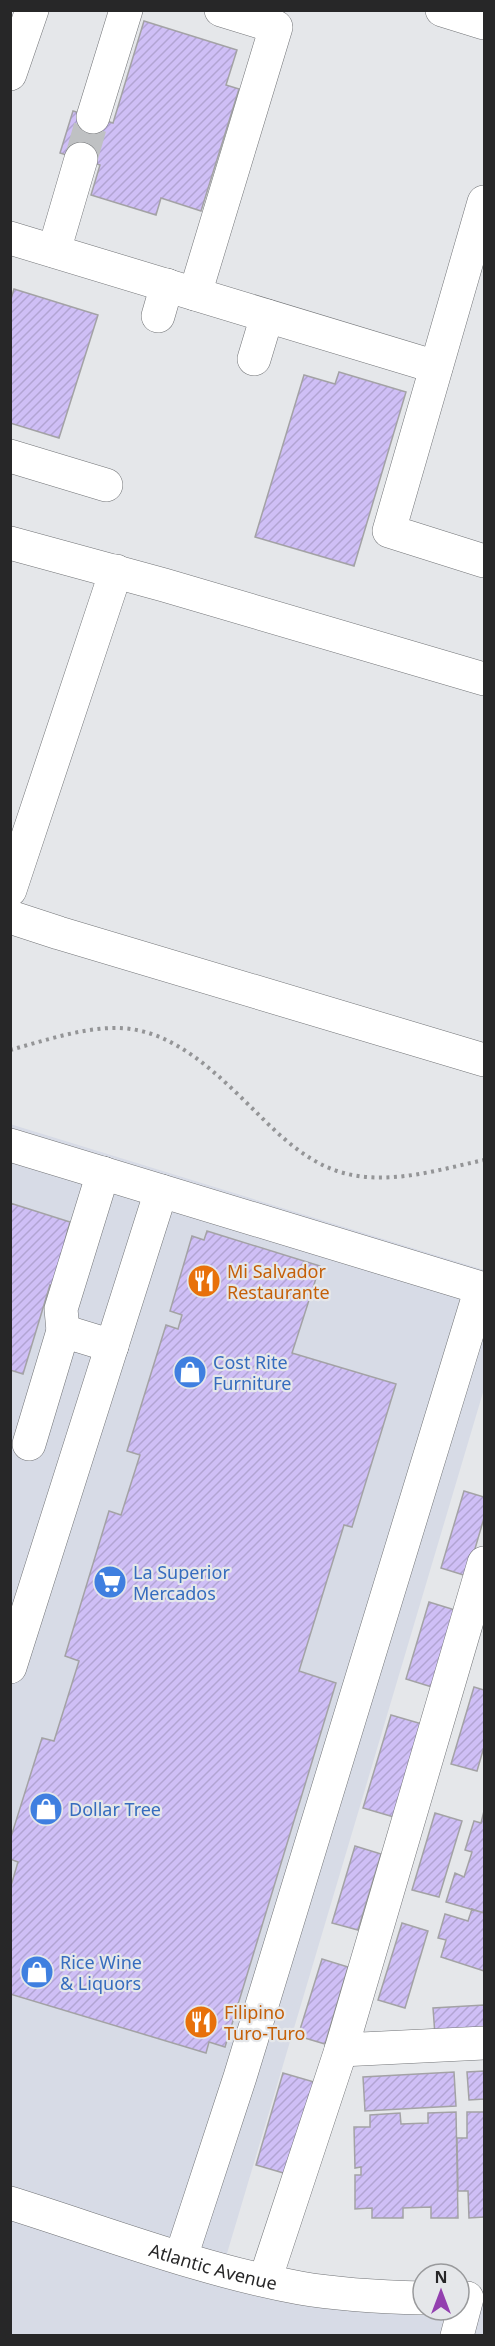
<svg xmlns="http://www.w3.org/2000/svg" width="495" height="2346" font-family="'Noto Sans',sans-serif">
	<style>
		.built { fill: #d7dbe6 }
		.building { fill: url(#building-hatch); stroke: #a3a2a5; stroke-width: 1.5 }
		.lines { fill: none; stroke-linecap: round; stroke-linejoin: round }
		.minor-tunnel { stroke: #bfc1c3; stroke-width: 33; stroke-dasharray: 33 16; stroke-linecap: butt }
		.minor-casing { stroke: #727477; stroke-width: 34 }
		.major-casing { stroke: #727477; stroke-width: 34 }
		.highway-casing { stroke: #727477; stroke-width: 34 }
		.path { stroke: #949597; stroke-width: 4; stroke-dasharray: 3 4.5; stroke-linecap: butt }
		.minor { stroke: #fff; stroke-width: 33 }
		.major { stroke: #fff; stroke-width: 33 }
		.highway { stroke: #fff; stroke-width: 33 }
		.labels { text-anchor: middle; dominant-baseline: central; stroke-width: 4.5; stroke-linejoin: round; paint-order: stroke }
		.food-label { font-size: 18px; fill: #c56008; stroke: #e5e7ea; text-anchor: start }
		.shop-label { font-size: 18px; fill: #366cbe; stroke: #e5e7ea; text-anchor: start }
		.street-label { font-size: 18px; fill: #272728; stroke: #e5e7ea }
	</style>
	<defs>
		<pattern id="building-hatch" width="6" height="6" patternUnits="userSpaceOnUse" patternTransform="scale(1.5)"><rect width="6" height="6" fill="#cfbff6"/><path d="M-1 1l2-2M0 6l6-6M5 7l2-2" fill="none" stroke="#b2a4d3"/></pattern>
	</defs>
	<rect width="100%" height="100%" fill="#e5e7ea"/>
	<path class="built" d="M 10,1124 L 484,1270 L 484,1389 L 220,2277 L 423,2310 L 459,2310 L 467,2298 L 484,2295 L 484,2335 L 11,2335 Z"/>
	<path class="building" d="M 144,21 L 237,50 L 226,85 L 239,89 L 201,211 L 161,198 L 156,215 L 91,195 L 100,165 L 60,153 L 73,111 L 113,123 Z
		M 14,289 L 98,315 L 59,438 L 10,423 L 10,302 Z
		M 339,372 L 406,392 L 354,566 L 255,537 L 304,375 L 335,384 Z
		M 10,1203 L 70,1222 L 65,1240 L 91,1248 L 77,1293 L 50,1285 L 23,1374 L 10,1370 Z
		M 207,1231 L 320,1266 L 292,1353 L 396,1384 L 352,1527 L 344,1525 L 299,1671 L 336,1683 L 225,2047 L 209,2042 L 206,2053 L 10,1994 L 10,1889 L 18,1862 L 10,1859 L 10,1840 L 42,1738 L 54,1741 L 79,1661 L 65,1656 L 109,1511 L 121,1515 L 140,1455 L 127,1451 L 166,1325 L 178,1329 L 182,1315 L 170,1311 L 192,1236 L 204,1240 Z
		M 464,1491 L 484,1497 L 484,1518 L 467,1576 L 441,1568 Z
		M 429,1602 L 455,1610 L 432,1687 L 406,1679 Z
		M 474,1687 L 484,1690 L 484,1747 L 477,1771 L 451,1764 Z
		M 391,1715 L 422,1724 L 394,1817 L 363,1808 Z
		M 484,1811 L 484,1913 L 446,1902 L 455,1873 L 464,1877 L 472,1852 L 465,1850 L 474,1821 L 481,1823 Z
		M 435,1813 L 462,1821 L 439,1897 L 412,1890 Z
		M 355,1846 L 381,1854 L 358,1930 L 332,1923 Z
		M 472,1909 L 484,1913 L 484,1971 L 441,1957 L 446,1940 L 438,1938 L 445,1914 L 468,1921 Z
		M 402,1923 L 428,1931 L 405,2008 L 378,2000 Z
		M 322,1959 L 348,1967 L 325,2044 L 298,2036 Z
		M 484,2005 L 484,2033 L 435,2035 L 433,2008 Z
		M 484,2071 L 484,2099 L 469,2100 L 467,2072 Z
		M 454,2072 L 456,2106 L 365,2111 L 363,2077 Z
		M 283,2073 L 314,2082 L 287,2174 L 256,2165 Z
		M 456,2112 L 458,2218 L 431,2218 L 431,2207 L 403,2208 L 403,2218 L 372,2218 L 372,2208 L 355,2209 L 355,2175 L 361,2175 L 361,2167 L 355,2168 L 354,2127 L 370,2127 L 370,2115 L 400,2113 L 401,2124 L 428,2123 L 428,2113 Z
		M 467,2112 L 484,2112 L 484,2217 L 469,2218 L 468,2191 L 458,2191 L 457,2138 L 467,2138 Z"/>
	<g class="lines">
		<path class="minor-tunnel" d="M 81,159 L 93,117"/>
		<g class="minor-casing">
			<g id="minor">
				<path d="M 93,117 L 126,10"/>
				<path d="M 484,202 L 389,531 L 484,561"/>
				<path d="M 10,238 L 436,367"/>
				<path d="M 54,251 L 81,159"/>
				<path d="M 195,294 L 276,27 L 221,10"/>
				<path d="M 158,316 L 167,285"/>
				<path d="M 254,359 L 267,316"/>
				<path d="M 10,456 L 106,485"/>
				<path d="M 10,543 L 164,585 L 484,679"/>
				<path d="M 10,890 L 116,571"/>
				<path d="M 10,917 L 59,933 L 484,1060"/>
				<path d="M 10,1145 L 481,1288 L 240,2077 L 181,2257"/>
				<path d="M 63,1331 L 61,1309 L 103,1173"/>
				<path d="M 29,1444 L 63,1331 L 112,1346"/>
				<path d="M 484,1563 L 341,2050 L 484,2043"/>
				<path d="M 10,1667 L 161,1191"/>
				<path id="s1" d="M 10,2203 C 106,2233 201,2270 300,2288 C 340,2295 382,2297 423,2298"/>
				<path d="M 265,2280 L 341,2050"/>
				<path d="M 457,2336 L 467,2298"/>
			</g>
		</g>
		<g class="major-casing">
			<path id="major" d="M 442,10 L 484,23"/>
		</g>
		<g class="highway-casing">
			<path id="highway" d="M 10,74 L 32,10"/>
		</g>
		<path class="path" d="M 10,1050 C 43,1041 78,1029 112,1028 C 172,1026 217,1074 257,1113 C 280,1136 305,1160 337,1171 C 385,1187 437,1170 484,1160"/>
		<use href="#minor" class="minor"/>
		<use href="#major" class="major"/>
		<use href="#highway" class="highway"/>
	</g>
	<defs>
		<g id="restaurant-disc" transform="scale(1.725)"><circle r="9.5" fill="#e8710a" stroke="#e5e7ea"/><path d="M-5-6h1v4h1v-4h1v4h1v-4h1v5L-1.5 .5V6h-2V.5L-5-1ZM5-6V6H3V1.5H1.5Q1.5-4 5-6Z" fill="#fff"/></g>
		<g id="shop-disc" transform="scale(1.725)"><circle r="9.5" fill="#3f7fe0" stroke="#e5e7ea"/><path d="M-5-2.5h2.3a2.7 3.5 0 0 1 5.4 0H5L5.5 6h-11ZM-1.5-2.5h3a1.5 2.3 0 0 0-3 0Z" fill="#fff"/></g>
		<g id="supermarket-disc" transform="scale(1.725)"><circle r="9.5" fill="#3f7fe0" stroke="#e5e7ea"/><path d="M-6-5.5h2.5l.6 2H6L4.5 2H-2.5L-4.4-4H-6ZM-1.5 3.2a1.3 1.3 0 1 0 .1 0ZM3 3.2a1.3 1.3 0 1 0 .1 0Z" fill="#fff"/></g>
	</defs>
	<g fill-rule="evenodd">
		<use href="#restaurant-disc" x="204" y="1281"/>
		<use href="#shop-disc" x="190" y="1372"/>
		<use href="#supermarket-disc" x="110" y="1582"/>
		<use href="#shop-disc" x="46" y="1809"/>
		<use href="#shop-disc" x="37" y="1972"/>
		<use href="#restaurant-disc" x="201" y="2022"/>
	</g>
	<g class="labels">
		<g class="food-label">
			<text x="227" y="1271">Mi Salvador<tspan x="227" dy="21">Restaurante</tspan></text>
			<text x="224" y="2012">Filipino<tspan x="224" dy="21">Turo-Turo</tspan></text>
		</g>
		<g class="shop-label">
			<text x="213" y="1362">Cost Rite<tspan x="213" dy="21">Furniture</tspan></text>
			<text x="133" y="1572">La Superior<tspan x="133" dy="21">Mercados</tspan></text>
			<text x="69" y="1809">Dollar Tree</text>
			<text x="60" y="1962">Rice Wine<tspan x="60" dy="21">&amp; Liquors</tspan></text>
		</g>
		<g class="street-label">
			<text stroke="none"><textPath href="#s1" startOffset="213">Atlantic Avenue</textPath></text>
		</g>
	</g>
	<rect width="495" height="2346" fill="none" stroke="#272728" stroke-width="24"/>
	<g transform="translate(441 2292)"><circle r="28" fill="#e5e7ea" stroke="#999a9c" stroke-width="1.5"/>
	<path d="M0-4.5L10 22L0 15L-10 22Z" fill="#9340af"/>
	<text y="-9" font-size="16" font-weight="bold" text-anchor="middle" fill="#272728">N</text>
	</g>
</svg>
